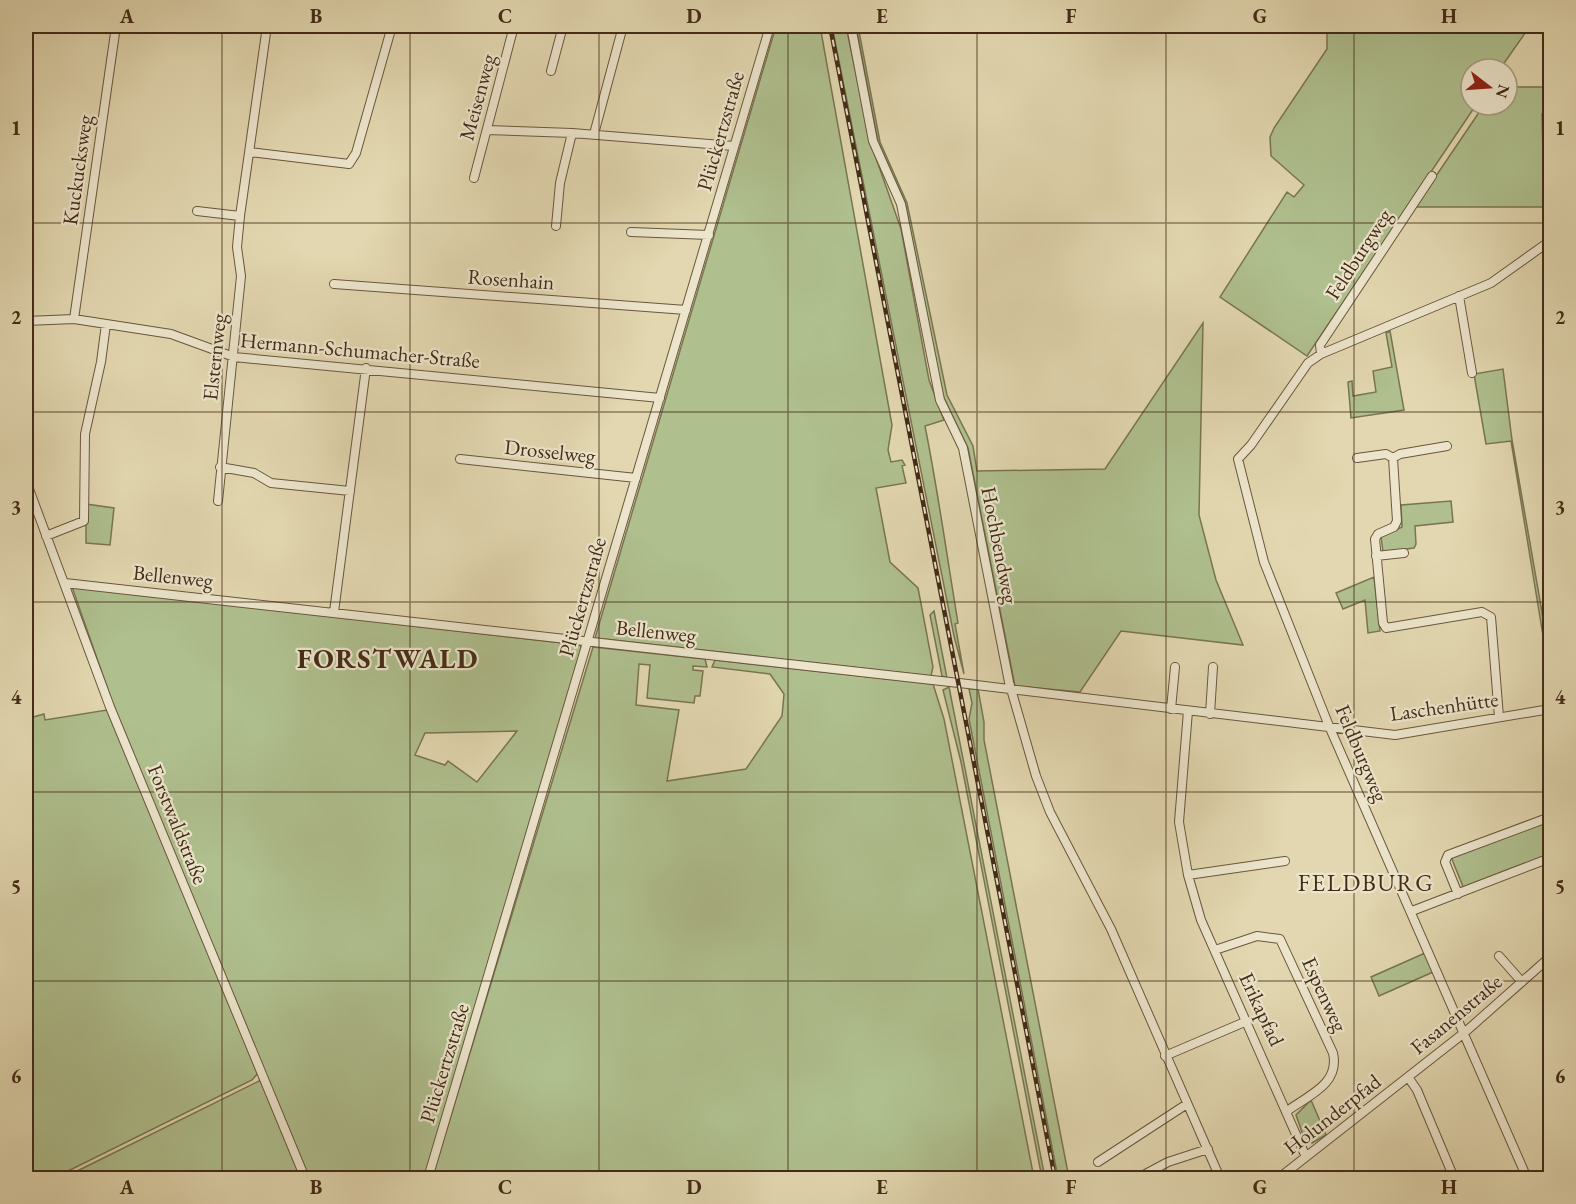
<svg xmlns="http://www.w3.org/2000/svg" width="1576" height="1204" font-family="'EB Garamond',serif">
	<style>
		.green { fill: #afbf8e; stroke: #797552; stroke-width: 1.5; fill-rule: evenodd }
		.lines { fill: none; stroke-linecap: round; stroke-linejoin: round }
		.minor-casing { stroke: #6b563c; stroke-width: 10 }
		.minor { stroke: #ece5cc; stroke-width: 8 }
		.rail-casing { stroke: #432b16; stroke-width: 4.5 }
		.rail { stroke: #ece5cc; stroke-width: 2; stroke-dasharray: 7; stroke-linecap: butt }
		.grid { fill: none; stroke: #432b16; stroke-width: 1.5; stroke-opacity: 0.55 }
		.labels { text-anchor: middle; dominant-baseline: central; stroke-width: 4.5; stroke-linejoin: round; paint-order: stroke }
		.street-label { font-size: 21px; fill: #432b16; stroke: #ece5cc }
		.quarter-label { font-size: 24px; letter-spacing: 1.5px; fill: #432b16; stroke: #ece5cc }
		.district-label { font-size: 27px; font-weight: bold; letter-spacing: 1.5px; fill: #432b16; stroke: #ece5cc }
		.neatline { fill: none; stroke: #432b16; stroke-width: 2 }
		.grid-label { font-size: 20px; text-anchor: middle; font-weight: bold; fill: #432b16 }
	</style>
	<rect width="100%" height="100%" fill="#e2d7b0"/>
	<filter id="stains"><feTurbulence type="fractalNoise" baseFrequency=".00333" numOctaves="4"/><feColorMatrix values="0 0 0 0 .2 0 0 0 0 .09 0 0 0 0 .02 0 0 0 .5 -.17"/></filter>
	<radialGradient id="worn" r=".72"><stop offset=".6" stop-color="#630" stop-opacity="0"/><stop offset="1" stop-color="#630" stop-opacity=".3"/></radialGradient>
	<path class="green" d="M 776,26 L 820,26 L 892,425 L 888,450 L 891,462 L 902,460 L 905,465 L 902,466 L 906,483 L 876,488 L 890,562 L 918,588 L 933,667 L 931,676 L 595,638 Z
		M 832,26 L 846,26 L 870,141 L 901,229 L 929,380 L 944,420 L 925,426 C 938,491 947,557 958,623 L 955,624 L 964,674 L 954,636 Z
		M 856,26 L 858,26 L 880,142 L 907,203 L 947,395 L 973,446 L 977,471 L 1105,469 L 1203,323 L 1199,515 L 1216,580 L 1243,645 L 1121,631 L 1080,692 L 1015,686 L 968,448 L 943,396 L 905,203 L 878,142 Z
		M 1327,26 L 1530,26 L 1500,69 L 1471,69 L 1471,105 L 1476,105 L 1307,356 L 1220,297 L 1287,192 L 1294,197 L 1304,185 L 1271,156 L 1270,137 L 1274,128 L 1327,49 Z
		M 1507,87 L 1550,87 L 1550,113 L 1542,114 L 1543,156 L 1550,156 L 1550,170 L 1545,170 L 1545,207 L 1415,207 L 1484,105 L 1507,105 Z
		M 1390,331 L 1404,410 L 1351,418 L 1348,382 L 1352,381 L 1353,396 L 1376,392 L 1373,371 L 1392,367 L 1386,333 Z
		M 1503,369 L 1512,440 L 1550,658 L 1550,678 L 1511,441 L 1486,444 L 1474,374 Z
		M 1451,501 L 1453,522 L 1415,526 L 1416,544 L 1414,548 L 1383,552 L 1381,537 L 1402,527 L 1401,505 Z
		M 86,504 L 114,508 L 110,545 L 86,543 Z
		M 1374,577 L 1380,631 L 1368,633 L 1365,600 L 1343,609 L 1336,593 Z
		M 72,587 L 580,645 L 582,651 L 424,1178 L 309,1178 L 115,710 ZM 517,731 L 477,782 L 448,761 L 445,765 L 415,755 L 425,733 Z
		M 934,611 L 947,678 L 942,676 L 930,615 Z
		M 593,647 L 705,659 L 707,667 L 693,666 L 693,670 L 703,671 L 700,696 L 695,696 L 694,703 L 647,698 L 650,665 L 639,664 L 636,705 L 679,710 L 667,781 L 746,769 L 782,716 L 784,694 L 770,674 L 712,667 L 715,660 L 933,684 L 944,719 L 1034,1178 L 432,1178 Z
		M 949,687 L 1045,1178 L 1042,1178 L 961,762 L 943,690 Z
		M 969,689 L 978,689 L 984,722 L 984,740 L 1069,1178 L 1058,1178 L 969,719 L 972,703 Z
		M 107,710 L 258,1073 L 252,1080 L 54,1178 L 26,1178 L 26,719 L 44,714 L 45,720 Z
		M 1548,821 L 1550,855 L 1464,889 L 1451,857 Z
		M 1425,953 L 1433,972 L 1379,996 L 1371,977 Z
		M 261,1080 L 302,1178 L 63,1178 Z
		M 1311,1100 L 1326,1135 L 1312,1143 L 1303,1135 L 1296,1115 Z"/>
	<g class="lines">
		<g class="minor-casing">
			<path id="minor" d="M 851,26 L 873,141 L 901,204 L 940,400 L 963,448 L 1009,682 L 1036,776 L 1050,812 L 1111,929 L 1220,1178
				M 551,71 L 563,26
				M 487,130 L 572,133 L 734,146
				M 594,134 L 623,26
				M 250,152 L 349,164 L 356,153 L 392,26
				M 474,178 L 514,26
				M 197,211 L 240,216
				M 556,226 L 560,183 L 572,133
				M 631,232 L 709,235
				M 334,284 L 686,310
				M 1459,296 L 1472,373
				M 74,319 L 116,26
				M 26,321 L 74,319 L 171,334 L 234,357 L 660,398
				M 1321,354 L 1320,345 L 1432,176
				M 1447,446 L 1400,454 L 1393,458 L 1397,521 L 1394,527 L 1378,534 L 1375,539 L 1383,623 L 1386,628 L 1482,612 L 1491,617 L 1499,717
				M 1357,458 L 1386,454 L 1393,458
				M 460,459 L 636,478
				M 220,467 L 254,473 L 271,483 L 350,491
				M 26,481 L 110,707 L 305,1178
				M 218,501 L 241,276 L 237,247 L 240,216 L 267,26
				M 46,536 L 84,521 L 85,434 L 101,362 L 106,324
				M 1376,556 L 1404,553
				M 65,583 L 968,684 L 1395,735 L 1550,709
				M 334,612 L 366,368
				M 1171,709 L 1175,667
				M 1188,711 L 1179,822 L 1188,875 L 1201,920 L 1306,1157
				M 1210,714 L 1213,667
				M 1188,875 L 1285,861
				M 1458,894 L 1445,862 L 1448,855 L 1550,817
				M 1412,911 L 1550,858
				M 1215,950 L 1257,936 L 1280,939 L 1333,1053 C 1340,1084 1309,1095 1287,1111
				M 1499,956 L 1522,982
				M 1165,1056 L 1247,1021
				M 1408,1077 L 1417,1090 L 1454,1178
				M 1098,1162 L 1187,1104
				M 428,1178 L 770,26
				M 1138,1178 L 1168,1162 L 1208,1149
				M 1279,1178 L 1464,1033 L 1550,957
				M 1527,1178 L 1329,726 L 1264,562 L 1238,459 L 1251,445 L 1308,363 L 1321,354 L 1491,283 L 1550,241"/>
		</g>
		<use href="#minor" class="minor"/>
		<g class="rail-casing">
			<path id="rail" d="M 830,26 L 1055,1178"/>
		</g>
		<use href="#rail" class="rail"/>
	</g>
	<path class="grid" d="M 222,26 L 222,1178M 410,26 L 410,1178M 599,26 L 599,1178M 788,26 L 788,1178M 977,26 L 977,1178M 1166,26 L 1166,1178M 1354,26 L 1354,1178M 26,223 L 1550,223M 26,412 L 1550,412M 26,602 L 1550,602M 26,792 L 1550,792M 26,981 L 1550,981"/>
	<g class="labels">
		<g class="street-label">
			<text transform="translate(477 97) rotate(-75)">Meisenweg</text>
			<text transform="translate(720 131) rotate(-74)">Plückertzstraße</text>
			<text transform="translate(77 170) rotate(-82)">Kuckucksweg</text>
			<text transform="translate(1358 254) rotate(-57)">Feldburgweg</text>
			<text transform="translate(511 279) rotate(4)">Rosenhain</text>
			<text transform="translate(360 350) rotate(5)">Hermann-Schumacher-Straße</text>
			<text transform="translate(214 357) rotate(-84)">Elsternweg</text>
			<text transform="translate(550 451) rotate(6)">Drosselweg</text>
			<text transform="translate(1000 545) rotate(79)">Hochbendweg</text>
			<text transform="translate(173 576) rotate(6)">Bellenweg</text>
			<text transform="translate(582 597) rotate(-74)">Plückertzstraße</text>
			<text transform="translate(656 631) rotate(6)">Bellenweg</text>
			<text transform="translate(1444 706) rotate(-8)">Laschenhütte</text>
			<text transform="translate(1362 753) rotate(67)">Feldburgweg</text>
			<text transform="translate(178 824) rotate(68)">Forstwaldstraße</text>
			<text transform="translate(1325 994) rotate(65)">Espenweg</text>
			<text transform="translate(1262 1009) rotate(65)">Erikapfad</text>
			<text transform="translate(1456 1014) rotate(-40)">Fasanenstraße</text>
			<text transform="translate(444 1063) rotate(-73)">Plückertzstraße</text>
			<text transform="translate(1332 1114) rotate(-38)">Holunderpfad</text>
		</g>
		<g class="quarter-label">
			<text x="1366" y="882">FELDBURG</text>
		</g>
		<g class="district-label">
			<text x="388" y="658">FORSTWALD</text>
		</g>
	</g>
	<rect width="1576" height="1204" fill="none" stroke="#e2d7b0" stroke-width="66"/>
	<g transform="translate(1489 87) rotate(107)"><circle r="28" fill="#ece5cc" stroke="#a89b83" stroke-width="1.5"/>
	<path d="M0-4.5L10 22L0 15L-10 22Z" fill="#8f2418"/>
	<text y="-9" font-size="16" font-weight="bold" text-anchor="middle" fill="#432b16">N</text>
	</g>
	<rect x="33" y="33" width="1510" height="1138" class="neatline"/>
	<g class="grid-label">
		<text x="127" y="23">A</text>
		<text x="316" y="23">B</text>
		<text x="505" y="23">C</text>
		<text x="694" y="23">D</text>
		<text x="882" y="23">E</text>
		<text x="1071" y="23">F</text>
		<text x="1260" y="23">G</text>
		<text x="1449" y="23">H</text>
		<text x="16" y="135">1</text>
		<text x="1560" y="135">1</text>
		<text x="16" y="324">2</text>
		<text x="1560" y="324">2</text>
		<text x="16" y="514">3</text>
		<text x="1560" y="514">3</text>
		<text x="16" y="704">4</text>
		<text x="1560" y="704">4</text>
		<text x="16" y="893">5</text>
		<text x="1560" y="893">5</text>
		<text x="16" y="1083">6</text>
		<text x="1560" y="1083">6</text>
		<text x="127" y="1194">A</text>
		<text x="316" y="1194">B</text>
		<text x="505" y="1194">C</text>
		<text x="694" y="1194">D</text>
		<text x="882" y="1194">E</text>
		<text x="1071" y="1194">F</text>
		<text x="1260" y="1194">G</text>
		<text x="1449" y="1194">H</text>
	</g>
	<rect width="100%" height="100%" filter="url(#stains)"/>
	<rect width="100%" height="100%" fill="url(#worn)"/>
</svg>
